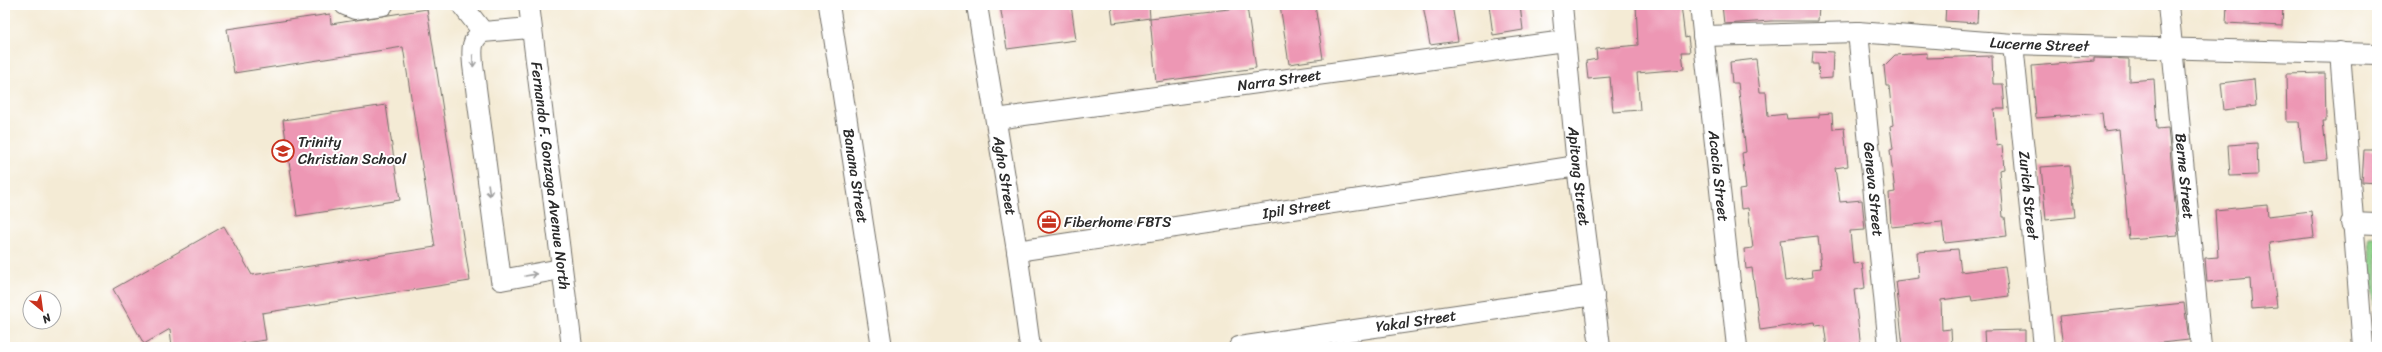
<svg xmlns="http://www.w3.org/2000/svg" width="2382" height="352" font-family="Sriracha,sans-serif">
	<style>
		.green { fill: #8ed18a; stroke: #5c7e5a }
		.building { fill: #ed97b4; fill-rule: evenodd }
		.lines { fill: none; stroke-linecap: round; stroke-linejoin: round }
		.minor-casing { stroke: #716e66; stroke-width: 22 }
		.minor { stroke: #fff; stroke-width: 20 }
		.oneway { stroke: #a0a0a0 }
		.labels { text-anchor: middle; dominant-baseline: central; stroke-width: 4; stroke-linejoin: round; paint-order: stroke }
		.street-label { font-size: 15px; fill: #2b2b2b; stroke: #fff }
		.poi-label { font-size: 15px; fill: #2b2b2b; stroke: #fff; text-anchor: start }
	</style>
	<rect width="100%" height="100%" fill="#fff"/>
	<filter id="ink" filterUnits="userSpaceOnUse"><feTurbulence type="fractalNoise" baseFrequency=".025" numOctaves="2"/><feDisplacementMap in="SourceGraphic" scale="8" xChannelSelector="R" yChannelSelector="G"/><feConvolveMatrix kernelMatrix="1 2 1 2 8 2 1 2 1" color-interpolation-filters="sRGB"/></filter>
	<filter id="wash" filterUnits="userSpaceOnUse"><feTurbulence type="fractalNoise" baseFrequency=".012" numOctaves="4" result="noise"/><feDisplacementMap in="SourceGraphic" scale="16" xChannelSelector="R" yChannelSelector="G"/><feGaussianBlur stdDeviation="0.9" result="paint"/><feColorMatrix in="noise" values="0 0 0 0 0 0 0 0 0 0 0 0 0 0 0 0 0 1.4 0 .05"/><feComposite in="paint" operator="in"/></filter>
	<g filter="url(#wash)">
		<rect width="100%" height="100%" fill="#f4ebd5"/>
		<path class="green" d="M 2368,238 L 2377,238 L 2377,340 Z"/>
		<g id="blocks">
			<path class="building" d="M 1000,5 L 1071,5 L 1076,40 L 1007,49 Z
				M 1111,5 L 1149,5 L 1150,18 L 1113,23 Z
				M 1280,5 L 1315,5 L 1323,59 L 1289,64 Z
				M 1423,5 L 1452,5 L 1458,41 L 1430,45 Z
				M 1489,5 L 1520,5 L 1523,30 L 1493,35 Z
				M 1636,5 L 1681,5 L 1685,38 L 1688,37 L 1690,52 L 1682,52 L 1684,69 L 1637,73 L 1640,110 L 1613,112 L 1610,77 L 1588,79 L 1586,61 L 1597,59 L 1596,49 L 1638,45 Z
				M 1722,5 L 1819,5 L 1818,21 L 1771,21 L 1724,24 Z
				M 1946,5 L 1978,5 L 1977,23 L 1945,21 Z
				M 2227,5 L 2283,5 L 2282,26 L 2226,23 Z
				M 1247,7 L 1256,68 L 1156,82 L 1150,18 Z
				M 427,9 L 470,281 L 262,313 L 266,340 L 216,347 L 172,347 L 170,329 L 144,344 L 113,289 L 224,226 L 252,275 L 435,247 L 403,47 L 234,73 L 227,29 L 330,14 L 331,24 Z
				M 1813,51 L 1833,52 L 1832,78 L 1819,79 L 1818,64 L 1812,64 Z
				M 1927,53 L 1927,58 L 1992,56 L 1993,84 L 2003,84 L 2005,109 L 1994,109 L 1997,146 L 2002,145 L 2004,169 L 1999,170 L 2003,217 L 2005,217 L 2007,236 L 1945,243 L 1942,222 L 1891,227 L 1889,193 L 1895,192 L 1890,150 L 1893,149 L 1890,126 L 1893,125 L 1889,86 L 1886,86 L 1884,66 L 1895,55 Z
				M 2094,58 L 2129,59 L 2129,81 L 2154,79 L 2157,129 L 2168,128 L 2178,235 L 2129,239 L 2119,129 L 2104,131 L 2102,113 L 2036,118 L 2032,66 L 2094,61 Z
				M 1756,59 L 1760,92 L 1766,92 L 1768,116 L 1786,114 L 1787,119 L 1819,117 L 1819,114 L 1832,113 L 1833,129 L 1844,128 L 1848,166 L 1835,168 L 1840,202 L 1862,200 L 1865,230 L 1850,231 L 1853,264 L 1862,263 L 1865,288 L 1854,290 L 1861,347 L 1827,347 L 1824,325 L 1816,326 L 1815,322 L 1760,330 L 1752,268 L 1746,269 L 1744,249 L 1753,248 L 1748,208 L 1741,209 L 1739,190 L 1746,189 L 1742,153 L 1746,152 L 1738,83 L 1732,83 L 1730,62 ZM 1818,236 L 1821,268 L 1812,269 L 1813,277 L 1785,281 L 1780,240 Z
				M 2325,73 L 2326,121 L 2323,121 L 2327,160 L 2303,162 L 2299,122 L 2287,122 L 2286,74 Z
				M 2254,79 L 2256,106 L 2224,110 L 2221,83 Z
				M 386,105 L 400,200 L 297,216 L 283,120 Z
				M 2257,143 L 2258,175 L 2230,176 L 2228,145 Z
				M 2364,150 L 2377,150 L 2377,183 L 2362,182 Z
				M 2070,165 L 2075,217 L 2046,220 L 2041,167 Z
				M 2267,205 L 2268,216 L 2311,211 L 2314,237 L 2269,243 L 2277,307 L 2252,309 L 2250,278 L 2207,282 L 2205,258 L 2218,257 L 2215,210 Z
				M 1958,249 L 1961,272 L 2005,266 L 2009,296 L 1972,301 L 1971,296 L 1941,300 L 1942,330 L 1951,329 L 1952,347 L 1903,347 L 1896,281 L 1919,278 L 1917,252 Z
				M 2184,303 L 2189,340 L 2124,347 L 2063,347 L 2059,316 Z
				M 2025,330 L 2025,347 L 1985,347 L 1984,331 Z"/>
		</g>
	</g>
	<g filter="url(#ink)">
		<use href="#blocks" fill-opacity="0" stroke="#716e66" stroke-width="1"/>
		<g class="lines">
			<g class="minor-casing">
				<g id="minor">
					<path d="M 345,5 L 355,9 L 383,5"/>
					<path d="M 462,5 L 483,32"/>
					<path id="s1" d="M 529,5 L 572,347"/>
					<path id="s2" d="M 829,5 L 882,347"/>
					<path id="s3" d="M 977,5 L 1017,251 L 1030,347"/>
					<path id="s4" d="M 1562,5 L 1577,166 L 1600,347"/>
					<path id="s5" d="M 1700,5 L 1737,347"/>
					<path id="s6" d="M 2168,5 L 2201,347"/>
					<path d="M 530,28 L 483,32 C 470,40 472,51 473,65 L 501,280 L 561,269"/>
					<path id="s7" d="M 1858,32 L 1889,347"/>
					<path id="s8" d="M 1703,36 L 1858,32 L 2013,44 L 2377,54"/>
					<path id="s9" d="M 2013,44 L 2044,347"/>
					<path d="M 2340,52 L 2363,347"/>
					<path id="s10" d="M 996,119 L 1564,41"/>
					<path d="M 2351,223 L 2377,224"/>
					<path id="s11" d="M 1017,251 L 1577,166"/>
					<path id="s12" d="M 1239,347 L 1594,295"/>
				</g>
			</g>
			<use href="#minor" class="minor"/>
		</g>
		<defs><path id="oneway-shaft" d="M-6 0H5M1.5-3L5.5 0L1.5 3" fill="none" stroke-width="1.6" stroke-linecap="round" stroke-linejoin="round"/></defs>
		<g class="oneway">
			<use href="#oneway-shaft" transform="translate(473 61) rotate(87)"/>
			<use href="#oneway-shaft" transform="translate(489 190) rotate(82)"/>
			<use href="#oneway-shaft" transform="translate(531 275) rotate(-10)"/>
		</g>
	</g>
	<defs>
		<g id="school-ring" transform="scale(1.15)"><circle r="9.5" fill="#fff" stroke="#c8321e" stroke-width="1.5"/><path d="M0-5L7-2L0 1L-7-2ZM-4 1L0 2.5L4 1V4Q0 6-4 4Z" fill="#c8321e"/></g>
		<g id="office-ring" transform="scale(1.15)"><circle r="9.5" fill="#fff" stroke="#c8321e" stroke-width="1.5"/><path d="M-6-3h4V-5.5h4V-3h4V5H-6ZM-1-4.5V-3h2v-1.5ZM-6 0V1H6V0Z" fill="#c8321e"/></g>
	</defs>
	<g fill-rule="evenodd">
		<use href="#school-ring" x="283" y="151"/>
		<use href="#office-ring" x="1049" y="222"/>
	</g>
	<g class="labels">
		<g class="street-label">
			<text stroke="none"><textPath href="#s8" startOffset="337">Lucerne Street</textPath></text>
			<text stroke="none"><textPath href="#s10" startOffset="286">Narra Street</textPath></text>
			<text stroke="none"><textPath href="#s1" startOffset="172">Fernando F. Gonzaga Avenue North</textPath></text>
			<text stroke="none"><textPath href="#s2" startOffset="173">Banana Street</textPath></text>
			<text stroke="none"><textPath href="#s3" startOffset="173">Agho Street</textPath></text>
			<text stroke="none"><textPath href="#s4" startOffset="172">Apitong Street</textPath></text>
			<text stroke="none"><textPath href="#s5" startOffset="172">Acacia Street</textPath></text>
			<text stroke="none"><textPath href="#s6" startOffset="172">Berne Street</textPath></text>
			<text stroke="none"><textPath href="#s7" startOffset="158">Geneva Street</textPath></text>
			<text stroke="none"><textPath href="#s9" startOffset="152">Zurich Street</textPath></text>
			<text stroke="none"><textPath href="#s11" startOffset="283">Ipil Street</textPath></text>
			<text stroke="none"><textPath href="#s12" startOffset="179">Yakal Street</textPath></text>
		</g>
		<g class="poi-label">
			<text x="298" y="142">Trinity<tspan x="298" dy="17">Christian School</tspan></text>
			<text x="1064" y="222">Fiberhome FBTS</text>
		</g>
	</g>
	<rect width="2382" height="352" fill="none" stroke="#fff" stroke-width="20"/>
	<g transform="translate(42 310) rotate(151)"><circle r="19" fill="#ffffff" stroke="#aaaaaa"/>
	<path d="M0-3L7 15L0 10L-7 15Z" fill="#c8321e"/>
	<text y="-6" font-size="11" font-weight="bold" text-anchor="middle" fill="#2b2b2b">N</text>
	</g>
</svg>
